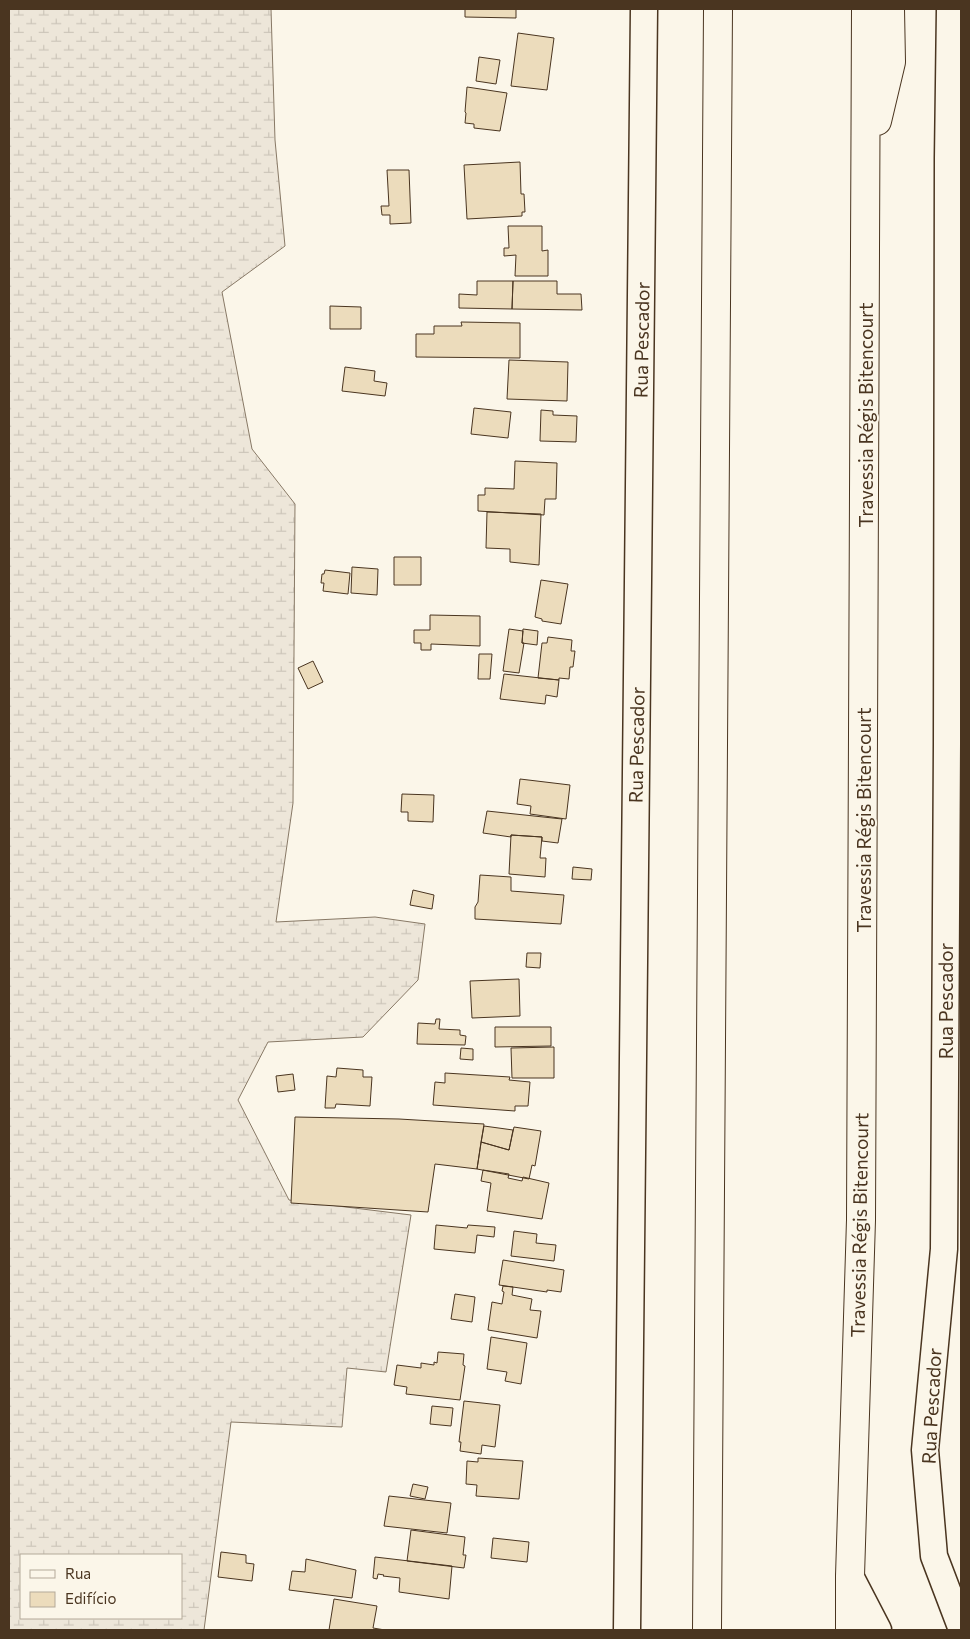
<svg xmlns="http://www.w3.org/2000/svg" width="970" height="1639" font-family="Commissioner,sans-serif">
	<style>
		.wetland { fill: url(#wetland-marsh); stroke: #887966; fill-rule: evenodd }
		.building { fill: #ecdcbc; stroke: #4a3520 }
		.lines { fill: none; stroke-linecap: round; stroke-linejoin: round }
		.minor-casing { stroke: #4a3520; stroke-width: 29 }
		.motorway-casing { stroke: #4a3520; stroke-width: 30 }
		.minor { stroke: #fbf6e9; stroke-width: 26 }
		.motorway { stroke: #fbf6e9; stroke-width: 28 }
		.labels { text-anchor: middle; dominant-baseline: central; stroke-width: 4; stroke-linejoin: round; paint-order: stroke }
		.street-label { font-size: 19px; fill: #4a3520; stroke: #fbf6e9 }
	</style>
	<defs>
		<pattern id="wetland-marsh" width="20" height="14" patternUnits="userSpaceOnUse" patternTransform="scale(1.25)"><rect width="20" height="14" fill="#ede6d9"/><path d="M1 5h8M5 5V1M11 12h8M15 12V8" fill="none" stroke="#cdc6ba"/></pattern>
	</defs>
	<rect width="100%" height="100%" fill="#fbf6e9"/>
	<path class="wetland" d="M 9,9 L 271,9 L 275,140 L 285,246 L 222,292 L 252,449 L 295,504 L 293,803 L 276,922 L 375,917 L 425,924 L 418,980 L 363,1037 L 268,1042 L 238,1100 L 289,1200 L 411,1215 L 386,1372 L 347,1368 L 342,1427 L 231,1422 L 204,1630 L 9,1630 ZM 21,1555 L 181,1555 L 181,1618 L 21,1618 Z"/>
	<path class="building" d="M 465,9 L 516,9 L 516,18 L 465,17 Z
		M 518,33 L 554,38 L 547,90 L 511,86 Z
		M 479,57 L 500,60 L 496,84 L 476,81 Z
		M 467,87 L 507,93 L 500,131 L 474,128 L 474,124 L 465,123 L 466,113 L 465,112 Z
		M 520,162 L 521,194 L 524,194 L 525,212 L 522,212 L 522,216 L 467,219 L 464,165 Z
		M 387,170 L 409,170 L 411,223 L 390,224 L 390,215 L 382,215 L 381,206 L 389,206 Z
		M 508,226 L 542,226 L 542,251 L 548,250 L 548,276 L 515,276 L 516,255 L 504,256 L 504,248 L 509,248 Z
		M 477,281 L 513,281 L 512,309 L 459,308 L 459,294 L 477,295 Z
		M 513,281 L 557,281 L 557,294 L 581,294 L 582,310 L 512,309 Z
		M 330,306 L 361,307 L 361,329 L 330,329 Z
		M 461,322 L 520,323 L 520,358 L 416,357 L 416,334 L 434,334 L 434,326 L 462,326 Z
		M 509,360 L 568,362 L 567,401 L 507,399 Z
		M 345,367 L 375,371 L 374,381 L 387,383 L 385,396 L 342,391 Z
		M 474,408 L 511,412 L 508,438 L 471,434 Z
		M 541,410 L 553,411 L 553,415 L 577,416 L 576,442 L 540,441 Z
		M 515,461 L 557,463 L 556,499 L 545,499 L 544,515 L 478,511 L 478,495 L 485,495 L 485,488 L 514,489 Z
		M 487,512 L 541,514 L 539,565 L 510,562 L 510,549 L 486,548 Z
		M 394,557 L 421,557 L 421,585 L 394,585 Z
		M 352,567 L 378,569 L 377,595 L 351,593 Z
		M 325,570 L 350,573 L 348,594 L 323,591 L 324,583 L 321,583 L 322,574 L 324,574 Z
		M 541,580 L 568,584 L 561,624 L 542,621 L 542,619 L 535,617 Z
		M 430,615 L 480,616 L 480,646 L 431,644 L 431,650 L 421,650 L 421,643 L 414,643 L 414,630 L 430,630 Z
		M 509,629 L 523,631 L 522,643 L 524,643 L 519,673 L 503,671 Z
		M 523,629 L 538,631 L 537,645 L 522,643 Z
		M 548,637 L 572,640 L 571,651 L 575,651 L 573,667 L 570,667 L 569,679 L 559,678 L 559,680 L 538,678 L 542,643 L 547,643 Z
		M 479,654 L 492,654 L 490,679 L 478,679 Z
		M 313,661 L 323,682 L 308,689 L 298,668 Z
		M 504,674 L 559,680 L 557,697 L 546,695 L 545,704 L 500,699 Z
		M 520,779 L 570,785 L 566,819 L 530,814 L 531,806 L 517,804 Z
		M 402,794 L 434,795 L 433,822 L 408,821 L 408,812 L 401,812 Z
		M 487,811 L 562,819 L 558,843 L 542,841 L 542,837 L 511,835 L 511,837 L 483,833 Z
		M 511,835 L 542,837 L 540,858 L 546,858 L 545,877 L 509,874 Z
		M 573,867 L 592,869 L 591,880 L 572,879 Z
		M 480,875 L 511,877 L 511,891 L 564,895 L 561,924 L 475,919 L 475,907 L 478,902 Z
		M 413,890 L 434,895 L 432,909 L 410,905 Z
		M 527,953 L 541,953 L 540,968 L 526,967 Z
		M 519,979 L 520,1016 L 472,1018 L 470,981 Z
		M 436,1019 L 440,1019 L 439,1029 L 460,1030 L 460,1035 L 466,1036 L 465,1045 L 417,1044 L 418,1023 L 435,1024 Z
		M 495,1027 L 551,1027 L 551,1046 L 495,1047 Z
		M 554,1047 L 554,1078 L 512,1078 L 511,1048 Z
		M 461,1048 L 473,1049 L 473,1060 L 460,1059 Z
		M 337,1068 L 363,1070 L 363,1077 L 372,1077 L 370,1106 L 336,1104 L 335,1108 L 325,1108 L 327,1076 L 336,1077 Z
		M 445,1073 L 510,1077 L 509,1080 L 530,1082 L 528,1106 L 515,1106 L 515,1111 L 433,1105 L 435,1082 L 445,1083 Z
		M 293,1074 L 295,1090 L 278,1092 L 276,1076 Z
		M 295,1117 L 399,1119 L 484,1124 L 477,1169 L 435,1164 L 428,1212 L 291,1203 Z
		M 484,1126 L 513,1130 L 509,1150 L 481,1142 Z
		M 514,1127 L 541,1131 L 535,1166 L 532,1165 L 529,1179 L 477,1169 L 481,1142 L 509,1150 Z
		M 483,1170 L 509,1174 L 508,1178 L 522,1181 L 523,1177 L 549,1183 L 542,1219 L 487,1211 L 491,1183 L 481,1181 Z
		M 436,1225 L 467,1228 L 468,1225 L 495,1227 L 494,1237 L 477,1235 L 475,1253 L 434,1249 Z
		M 514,1231 L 537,1234 L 536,1243 L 556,1245 L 554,1261 L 511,1256 Z
		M 503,1260 L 564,1270 L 561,1292 L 547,1290 L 547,1292 L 499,1285 Z
		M 503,1286 L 513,1287 L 512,1295 L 532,1299 L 530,1310 L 541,1311 L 537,1338 L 488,1330 L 492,1302 L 502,1304 L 504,1292 L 502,1291 Z
		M 455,1294 L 475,1297 L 472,1322 L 451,1319 Z
		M 491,1337 L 527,1343 L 521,1384 L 505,1381 L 507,1372 L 487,1369 Z
		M 438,1352 L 464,1354 L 463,1365 L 465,1366 L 460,1400 L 406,1394 L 407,1387 L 394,1385 L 397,1365 L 421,1368 L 421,1363 L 434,1365 L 434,1362 L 437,1363 Z
		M 464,1401 L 500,1405 L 495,1447 L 482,1445 L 481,1454 L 460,1451 L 461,1442 L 459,1442 Z
		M 432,1406 L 453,1408 L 451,1426 L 430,1424 Z
		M 478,1458 L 523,1461 L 519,1499 L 476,1496 L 477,1485 L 466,1484 L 467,1461 L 478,1462 Z
		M 413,1484 L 428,1487 L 425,1499 L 410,1496 Z
		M 389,1496 L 451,1503 L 447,1533 L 384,1526 Z
		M 411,1530 L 465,1537 L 463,1555 L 466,1555 L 464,1568 L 407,1561 Z
		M 493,1538 L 529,1542 L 527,1562 L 491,1558 Z
		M 221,1552 L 246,1555 L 246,1563 L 254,1564 L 252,1581 L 218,1577 Z
		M 375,1557 L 452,1566 L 449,1599 L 399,1592 L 400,1578 L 383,1576 L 384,1575 L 378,1574 L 377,1579 L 373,1578 Z
		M 306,1559 L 356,1570 L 352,1598 L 289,1590 L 292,1571 L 305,1572 Z
		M 334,1599 L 377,1606 L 373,1628 L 385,1630 L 329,1630 Z"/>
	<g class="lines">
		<g class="minor-casing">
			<path id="minor" d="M 950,9 L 948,158 L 947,744 L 944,1249 L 925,1450 L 934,1556 L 961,1627
				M 850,1576 L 878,1630
				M 627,1630 L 644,9"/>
		</g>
		<g class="motorway-casing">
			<path id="motorway" d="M 877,121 L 891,62 L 890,9
				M 707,1630 L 718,9
				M 850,1630 L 850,1576 L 861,1220 L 866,9"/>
		</g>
		<use href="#minor" class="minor"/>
		<use href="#motorway" class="motorway"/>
	</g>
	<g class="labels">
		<g class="street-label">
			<text transform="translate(641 340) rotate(-89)">Rua Pescador</text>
			<text transform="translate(865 415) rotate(-90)">Travessia Régis Bitencourt</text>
			<text transform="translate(636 745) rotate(-89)">Rua Pescador</text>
			<text transform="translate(863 820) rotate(-90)">Travessia Régis Bitencourt</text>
			<text transform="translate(945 1001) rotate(-90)">Rua Pescador</text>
			<text transform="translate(859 1225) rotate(-89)">Travessia Régis Bitencourt</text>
			<text transform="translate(931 1406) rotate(-87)">Rua Pescador</text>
		</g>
	</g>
	<rect width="970" height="1639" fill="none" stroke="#4a3520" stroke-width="20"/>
	<rect x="20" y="1554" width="162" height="65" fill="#fbf6e9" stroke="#b4a999"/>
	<rect x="30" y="1570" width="25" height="8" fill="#fbf6e9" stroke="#b4a999"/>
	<text x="65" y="1579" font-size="15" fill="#4a3520">Rua</text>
	<rect x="30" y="1592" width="25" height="15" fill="#ecdcbc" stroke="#b4a999"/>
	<text x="65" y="1604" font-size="15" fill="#4a3520">Edifício</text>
</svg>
